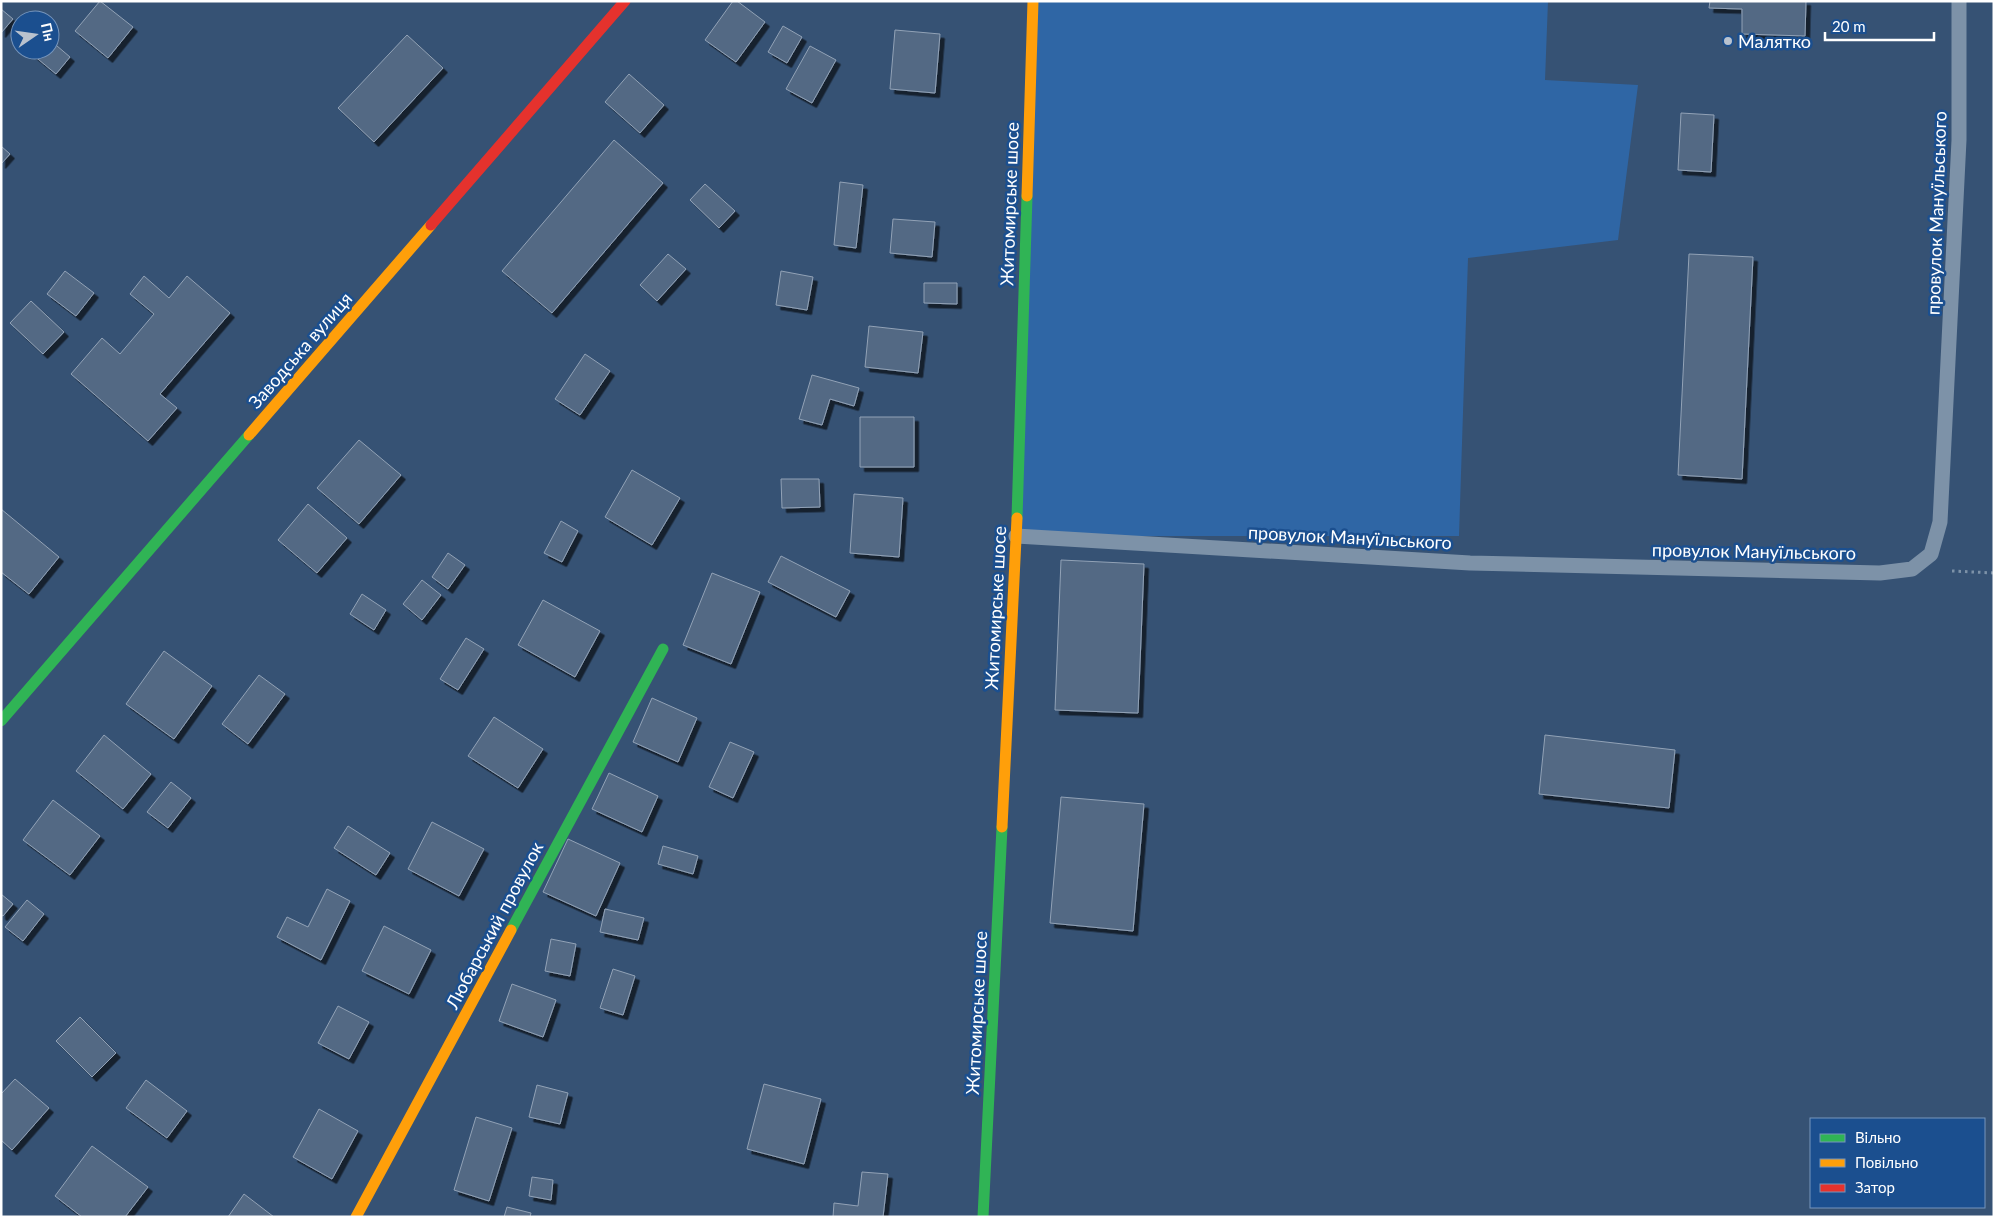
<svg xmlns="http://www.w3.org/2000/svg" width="1995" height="1218" font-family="Lato,sans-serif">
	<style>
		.green { fill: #2f66a5 }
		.building { fill: #526984; stroke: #92a2b6; filter: url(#shadow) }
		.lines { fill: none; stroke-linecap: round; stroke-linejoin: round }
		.path { stroke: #7d92a8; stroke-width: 3; stroke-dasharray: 2.5 4; stroke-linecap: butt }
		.lane { stroke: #7d92a8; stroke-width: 15 }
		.fast { stroke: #30b455; stroke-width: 11 }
		.slow { stroke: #ff9f0a; stroke-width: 11 }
		.jam { stroke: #e5322d; stroke-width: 11 }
		.poi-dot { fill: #b9c2ce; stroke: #1b4f8f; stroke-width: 2 }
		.labels { text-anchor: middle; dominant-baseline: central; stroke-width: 5; stroke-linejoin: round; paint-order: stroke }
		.poi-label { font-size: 18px; fill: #fff; stroke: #1b4f8f; text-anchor: start }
		.street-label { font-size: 18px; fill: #fff; stroke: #1b4f8f }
	</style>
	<defs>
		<filter id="shadow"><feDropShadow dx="4.5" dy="4.5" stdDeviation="0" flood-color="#0009"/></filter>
	</defs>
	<rect width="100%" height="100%" fill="#365274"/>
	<path class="green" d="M 1033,1 L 1548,1 L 1545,80 L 1638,85 L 1618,240 L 1468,258 L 1459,536 L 1016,536 Z"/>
	<path class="building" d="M 100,1 L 133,27 L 108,58 L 75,31 Z
		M 733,1 L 737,1 L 765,22 L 736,62 L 705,40 Z
		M 1710,1 L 1806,1 L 1805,36 L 1742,34 L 1742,9 L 1709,8 Z
		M 1,9 L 13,19 L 1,33 Z
		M 783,26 L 802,37 L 787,63 L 768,52 Z
		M 895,30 L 940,34 L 935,93 L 890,89 Z
		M 407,35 L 443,68 L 374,142 L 338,108 Z
		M 50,40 L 70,57 L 56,74 L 27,50 L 50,50 Z
		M 810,46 L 836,60 L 812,103 L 786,89 Z
		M 629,74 L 664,105 L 640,133 L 605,102 Z
		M 1681,113 L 1714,115 L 1711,172 L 1678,170 Z
		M 614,140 L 663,183 L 552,313 L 502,271 Z
		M 1,146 L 10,154 L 1,164 Z
		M 840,182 L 863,185 L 856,248 L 834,245 Z
		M 705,184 L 735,211 L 719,228 L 690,200 Z
		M 893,219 L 935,222 L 932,257 L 890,253 Z
		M 668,254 L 686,269 L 657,301 L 640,285 Z
		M 1689,254 L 1753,257 L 1742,479 L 1678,475 Z
		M 65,271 L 94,293 L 76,316 L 47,294 Z
		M 781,271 L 813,277 L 807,310 L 776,305 Z
		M 144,276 L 169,298 L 187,276 L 230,313 L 160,394 L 177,408 L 148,441 L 71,374 L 102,338 L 120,354 L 154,314 L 130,294 Z
		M 924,283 L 957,283 L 957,304 L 924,303 Z
		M 31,301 L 64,332 L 43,354 L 10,323 Z
		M 869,326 L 923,332 L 918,373 L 865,367 Z
		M 585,354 L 610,371 L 580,415 L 555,399 Z
		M 812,375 L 859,388 L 854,406 L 830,399 L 822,425 L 799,419 Z
		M 860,417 L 914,417 L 914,467 L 860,467 Z
		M 359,440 L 401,475 L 359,524 L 317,488 Z
		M 632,470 L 680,498 L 652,545 L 605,517 Z
		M 781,479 L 819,479 L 820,507 L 782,508 Z
		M 854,494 L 903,498 L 899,557 L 850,553 Z
		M 308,504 L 347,538 L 317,573 L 278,540 Z
		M 1,509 L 59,557 L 29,594 L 1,572 Z
		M 561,521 L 578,531 L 562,562 L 544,553 Z
		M 448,553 L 465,565 L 448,589 L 432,577 Z
		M 781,556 L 850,591 L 836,617 L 768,582 Z
		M 1061,560 L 1144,564 L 1138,713 L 1055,710 Z
		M 712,573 L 760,592 L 731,664 L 683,645 Z
		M 422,580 L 441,595 L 422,620 L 403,604 Z
		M 362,594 L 386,610 L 374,630 L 350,614 Z
		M 543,600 L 600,631 L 575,677 L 518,645 Z
		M 466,638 L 484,649 L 458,690 L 440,679 Z
		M 164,651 L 212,686 L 174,739 L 126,704 Z
		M 259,675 L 285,694 L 248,744 L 222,724 Z
		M 652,698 L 697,718 L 678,762 L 633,742 Z
		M 494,717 L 543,749 L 518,788 L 468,756 Z
		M 104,735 L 151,774 L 123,809 L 76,771 Z
		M 1545,735 L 1675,750 L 1669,808 L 1539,794 Z
		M 730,742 L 754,752 L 733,798 L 709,787 Z
		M 609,773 L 658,796 L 642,832 L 592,809 Z
		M 171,782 L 191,798 L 168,828 L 147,812 Z
		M 1061,797 L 1144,804 L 1133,931 L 1050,923 Z
		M 53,800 L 100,836 L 70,875 L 23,840 Z
		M 432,822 L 484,849 L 459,896 L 408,869 Z
		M 348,826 L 390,853 L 376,875 L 334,848 Z
		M 568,839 L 620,863 L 596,916 L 543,892 Z
		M 663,846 L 698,856 L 693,874 L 658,864 Z
		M 327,889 L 350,901 L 321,960 L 277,937 L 287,917 L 308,927 Z
		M 1,894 L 13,904 L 3,916 L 1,915 Z
		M 27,900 L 44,914 L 23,941 L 5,927 Z
		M 605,909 L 644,918 L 638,940 L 600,932 Z
		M 384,926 L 431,950 L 409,994 L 362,971 Z
		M 551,939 L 576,944 L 570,976 L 545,971 Z
		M 613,969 L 635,976 L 623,1015 L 600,1008 Z
		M 512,984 L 556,1000 L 543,1037 L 499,1021 Z
		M 338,1006 L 369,1022 L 349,1059 L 318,1043 Z
		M 80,1017 L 116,1053 L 92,1077 L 56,1041 Z
		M 15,1079 L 49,1108 L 12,1150 L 1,1140 L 1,1094 Z
		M 146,1080 L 187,1111 L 167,1138 L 126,1108 Z
		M 764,1084 L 821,1099 L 804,1164 L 747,1149 Z
		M 537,1085 L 568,1093 L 560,1124 L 529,1117 Z
		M 319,1109 L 358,1131 L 332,1179 L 293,1157 Z
		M 476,1117 L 512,1128 L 489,1201 L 454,1190 Z
		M 92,1146 L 148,1187 L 125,1217 L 82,1217 L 55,1196 Z
		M 862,1172 L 888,1174 L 883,1217 L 833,1217 L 834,1203 L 858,1206 Z
		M 532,1177 L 553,1180 L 551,1200 L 529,1196 Z
		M 244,1194 L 274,1217 L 228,1217 Z
		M 507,1207 L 531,1213 L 530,1217 L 504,1217 Z"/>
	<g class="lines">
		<path class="path" d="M 1952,571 L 1994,573"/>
		<path class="lane" d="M 1016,536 L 1470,563 L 1880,573 L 1912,569 L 1931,554 L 1940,522 L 1959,140 L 1959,1"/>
		<path class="fast" d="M 1017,518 L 1027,196
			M 1,721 L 249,435
			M 511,930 L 663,649
			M 983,1217 L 1002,827"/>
		<path class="slow" d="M 1027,196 L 1033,1
			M 249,435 L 431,225
			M 1002,827 L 1017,518
			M 356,1217 L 511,930"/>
		<path class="jam" d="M 431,225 L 625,1"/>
	</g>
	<circle class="poi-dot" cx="1728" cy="41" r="5"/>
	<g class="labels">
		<g class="poi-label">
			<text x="1738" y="41">Малятко</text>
		</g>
		<g class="street-label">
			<text transform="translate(1009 204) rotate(-88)">Житомирське шосе</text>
			<text transform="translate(1936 213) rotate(-88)">провулок Мануїльського</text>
			<text transform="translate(300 350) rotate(-49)">Заводська вулиця</text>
			<text transform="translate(1350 537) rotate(3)">провулок Мануїльського</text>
			<text transform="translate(1754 551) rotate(1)">провулок Мануїльського</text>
			<text transform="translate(995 608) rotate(-87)">Житомирське шосе</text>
			<text transform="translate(494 925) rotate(-62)">Любарський провулок</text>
			<text transform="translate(976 1013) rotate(-87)">Житомирське шосе</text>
		</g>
	</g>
	<rect width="1995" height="1218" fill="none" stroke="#ffffff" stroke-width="5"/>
	<rect x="1810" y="1118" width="175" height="90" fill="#1b4f8f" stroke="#7695bc"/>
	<rect x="1820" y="1134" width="25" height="8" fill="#30b455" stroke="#7695bc"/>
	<text x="1855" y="1143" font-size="15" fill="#ffffff">Вільно</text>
	<rect x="1820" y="1159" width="25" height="8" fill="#ff9f0a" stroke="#7695bc"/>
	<text x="1855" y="1168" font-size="15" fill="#ffffff">Повільно</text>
	<rect x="1820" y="1184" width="25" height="8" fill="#e5322d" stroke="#7695bc"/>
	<text x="1855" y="1193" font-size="15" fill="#ffffff">Затор</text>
	<g transform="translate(35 35) rotate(77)"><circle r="24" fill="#1b4f8f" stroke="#7695bc"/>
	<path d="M0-4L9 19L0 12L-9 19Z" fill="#b9c2ce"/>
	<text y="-8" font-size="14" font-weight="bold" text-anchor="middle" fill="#ffffff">Пн</text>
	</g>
	<path d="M1825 32v8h109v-8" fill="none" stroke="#ffffff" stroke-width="2.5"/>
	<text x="1832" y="32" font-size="15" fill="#ffffff" stroke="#1b4f8f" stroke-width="4" paint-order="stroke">20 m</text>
</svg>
